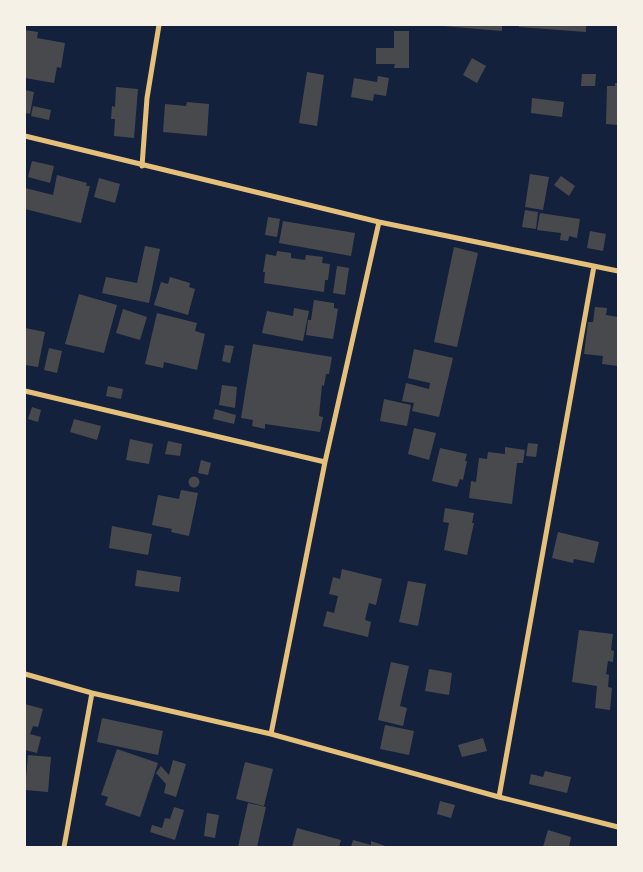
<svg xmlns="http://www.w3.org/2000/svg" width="643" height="872" font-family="'PT Serif',serif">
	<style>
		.building { fill: #48494c }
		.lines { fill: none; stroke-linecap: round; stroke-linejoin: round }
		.minor { stroke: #e5c07b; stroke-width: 5 }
	</style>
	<rect width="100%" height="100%" fill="#14213d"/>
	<path class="building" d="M 443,25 L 502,25 L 502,31 L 443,26 Z
		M 519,25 L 586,25 L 586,32 L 519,27 Z
		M 25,30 L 38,32 L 37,38 L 65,43 L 61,68 L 57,67 L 54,83 L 25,78 Z
		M 394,31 L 409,31 L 409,68 L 394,68 L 395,64 L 376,64 L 376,48 L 394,48 Z
		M 472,58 L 486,66 L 477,83 L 463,75 Z
		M 307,72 L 324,75 L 317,126 L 299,123 Z
		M 582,74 L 596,74 L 595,86 L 581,86 Z
		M 378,76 L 389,78 L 386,96 L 374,94 L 373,101 L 351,97 L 354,78 L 377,82 Z
		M 615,83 L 618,83 L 618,125 L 606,124 L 607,86 L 615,86 Z
		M 116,87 L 138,89 L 134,138 L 114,136 L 115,119 L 111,119 L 112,106 L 115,107 Z
		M 25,90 L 34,92 L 30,114 L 25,113 Z
		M 532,98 L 564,102 L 562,117 L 531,113 Z
		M 187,102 L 209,104 L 207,136 L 163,132 L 165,104 L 186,106 Z
		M 33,106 L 51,110 L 49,120 L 31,116 Z
		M 32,161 L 54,166 L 50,183 L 28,177 Z
		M 530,174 L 549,177 L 543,210 L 525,207 Z
		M 57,175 L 87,183 L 86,186 L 90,186 L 81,223 L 25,209 L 25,188 L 53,195 Z
		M 561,176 L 575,186 L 569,196 L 554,185 Z
		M 99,178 L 120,184 L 115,203 L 94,197 Z
		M 525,210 L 538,212 L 536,229 L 522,227 Z
		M 540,213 L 580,219 L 577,238 L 569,236 L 568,241 L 560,240 L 561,233 L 537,230 Z
		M 268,217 L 280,219 L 277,237 L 265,235 Z
		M 283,221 L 355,233 L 351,256 L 279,243 Z
		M 590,231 L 606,234 L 603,251 L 587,248 Z
		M 145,246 L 160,249 L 149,303 L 102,293 L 106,277 L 137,283 Z
		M 454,247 L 478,253 L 457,347 L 434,342 Z
		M 277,251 L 291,253 L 291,258 L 305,260 L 306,255 L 323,257 L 322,263 L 330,264 L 328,280 L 325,280 L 324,292 L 264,283 L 265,272 L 263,272 L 266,254 L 276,256 Z
		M 337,266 L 349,268 L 345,295 L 333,293 Z
		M 170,277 L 190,283 L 189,287 L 195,289 L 188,315 L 154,305 L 161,282 L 168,284 Z
		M 79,294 L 117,305 L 104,353 L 65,344 Z
		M 314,300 L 334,303 L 334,308 L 338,309 L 333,339 L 306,335 L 308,320 L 311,320 Z
		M 595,307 L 607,308 L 606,315 L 618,317 L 618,366 L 602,364 L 603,356 L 584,354 L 588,322 L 593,322 Z
		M 294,308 L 309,311 L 303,341 L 262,333 L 267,311 L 293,316 Z
		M 123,309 L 147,317 L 140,340 L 116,333 Z
		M 157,313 L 197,323 L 195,331 L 205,334 L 197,370 L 164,362 L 163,368 L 145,364 Z
		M 25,328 L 45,332 L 38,367 L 25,365 Z
		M 253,344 L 332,357 L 329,374 L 326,374 L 324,386 L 322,385 L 319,416 L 323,417 L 320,432 L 265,424 L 265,429 L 252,426 L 253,420 L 241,418 Z
		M 225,345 L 234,346 L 230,363 L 222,361 Z
		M 49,348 L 62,351 L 57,373 L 44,370 Z
		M 414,349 L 453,358 L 439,417 L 412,411 L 414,403 L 402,401 L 406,383 L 429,389 L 430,383 L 408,378 Z
		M 222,385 L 237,387 L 235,408 L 219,405 Z
		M 108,386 L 123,389 L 121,399 L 106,396 Z
		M 384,399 L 411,405 L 407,426 L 380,421 Z
		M 32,407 L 41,410 L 38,422 L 28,419 Z
		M 215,409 L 236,415 L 234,424 L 213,419 Z
		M 74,419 L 101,426 L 97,440 L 70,432 Z
		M 414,428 L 436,433 L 429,460 L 408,454 Z
		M 130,439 L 153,444 L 149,464 L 126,460 Z
		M 168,441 L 182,444 L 180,456 L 165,454 Z
		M 528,443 L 538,444 L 536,457 L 526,456 Z
		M 505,447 L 525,450 L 523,463 L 517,463 L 512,504 L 469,498 L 471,481 L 476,482 L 479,458 L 487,459 L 488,452 L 505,454 Z
		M 440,448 L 467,454 L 465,461 L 467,461 L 463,480 L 460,479 L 457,487 L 432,481 Z
		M 201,460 L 211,463 L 208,475 L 198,473 Z
		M188.5 482a5.5 5.5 0 1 1 11 0a5.5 5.5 0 1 1-11 0Z
		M 181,490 L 198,493 L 189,536 L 171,532 L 172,529 L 152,525 L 158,495 L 179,499 Z
		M 445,508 L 474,513 L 472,523 L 474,523 L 467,555 L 444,550 L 449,523 L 443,522 Z
		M 112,526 L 152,534 L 148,555 L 109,548 Z
		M 558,532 L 599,542 L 594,563 L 574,559 L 573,563 L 552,558 Z
		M 342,569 L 382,579 L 376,605 L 369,603 L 365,620 L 371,622 L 368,637 L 323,626 L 327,611 L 334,613 L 338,596 L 329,594 L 333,577 L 340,579 Z
		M 137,570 L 181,577 L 179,592 L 135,586 Z
		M 408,581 L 426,584 L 418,626 L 399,622 Z
		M 579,630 L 613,634 L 611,650 L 614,651 L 613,662 L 608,661 L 606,674 L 609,675 L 608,687 L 612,688 L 610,710 L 595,708 L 597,686 L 572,682 Z
		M 391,662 L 409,666 L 400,706 L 407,708 L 403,726 L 378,720 Z
		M 429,669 L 452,673 L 449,695 L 425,691 Z
		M 25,704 L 43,709 L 38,727 L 33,726 L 30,734 L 41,737 L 37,753 L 25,750 Z
		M 102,718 L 163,731 L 158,755 L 97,742 Z
		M 385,725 L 414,731 L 409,755 L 380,749 Z
		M 483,738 L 487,751 L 462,757 L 458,745 Z
		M 117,749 L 158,763 L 140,817 L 105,805 L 108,797 L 101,795 Z
		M 28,755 L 51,757 L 48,792 L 25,790 Z
		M 173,760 L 186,764 L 176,797 L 164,793 L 166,784 L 156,773 L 161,766 L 169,775 Z
		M 245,762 L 273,769 L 264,806 L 236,799 Z
		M 545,771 L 571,777 L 567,793 L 529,784 L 531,774 L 543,777 Z
		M 440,801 L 455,805 L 451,818 L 437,814 Z
		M 248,803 L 266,807 L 257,847 L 238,847 Z
		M 174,807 L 184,810 L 175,840 L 150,832 L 152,825 L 162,828 L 165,818 L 170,819 Z
		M 207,813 L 219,815 L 215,838 L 204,836 Z
		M 297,828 L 341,840 L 339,847 L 292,847 Z
		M 548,830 L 571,837 L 569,847 L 543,847 Z
		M 353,840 L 371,845 L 371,841 L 388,847 L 351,847 Z"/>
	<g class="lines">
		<path class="minor" d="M 25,136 L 379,222 L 618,271
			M 142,166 L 147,98 L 159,25
			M 25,391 L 325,462 L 379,222
			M 25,674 L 92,693 L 271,734 L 499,797 L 618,827
			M 271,734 L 325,462
			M 499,797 L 594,266
			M 64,847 L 92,693"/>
	</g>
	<rect width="643" height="872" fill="none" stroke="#f6f1e7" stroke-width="52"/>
</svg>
